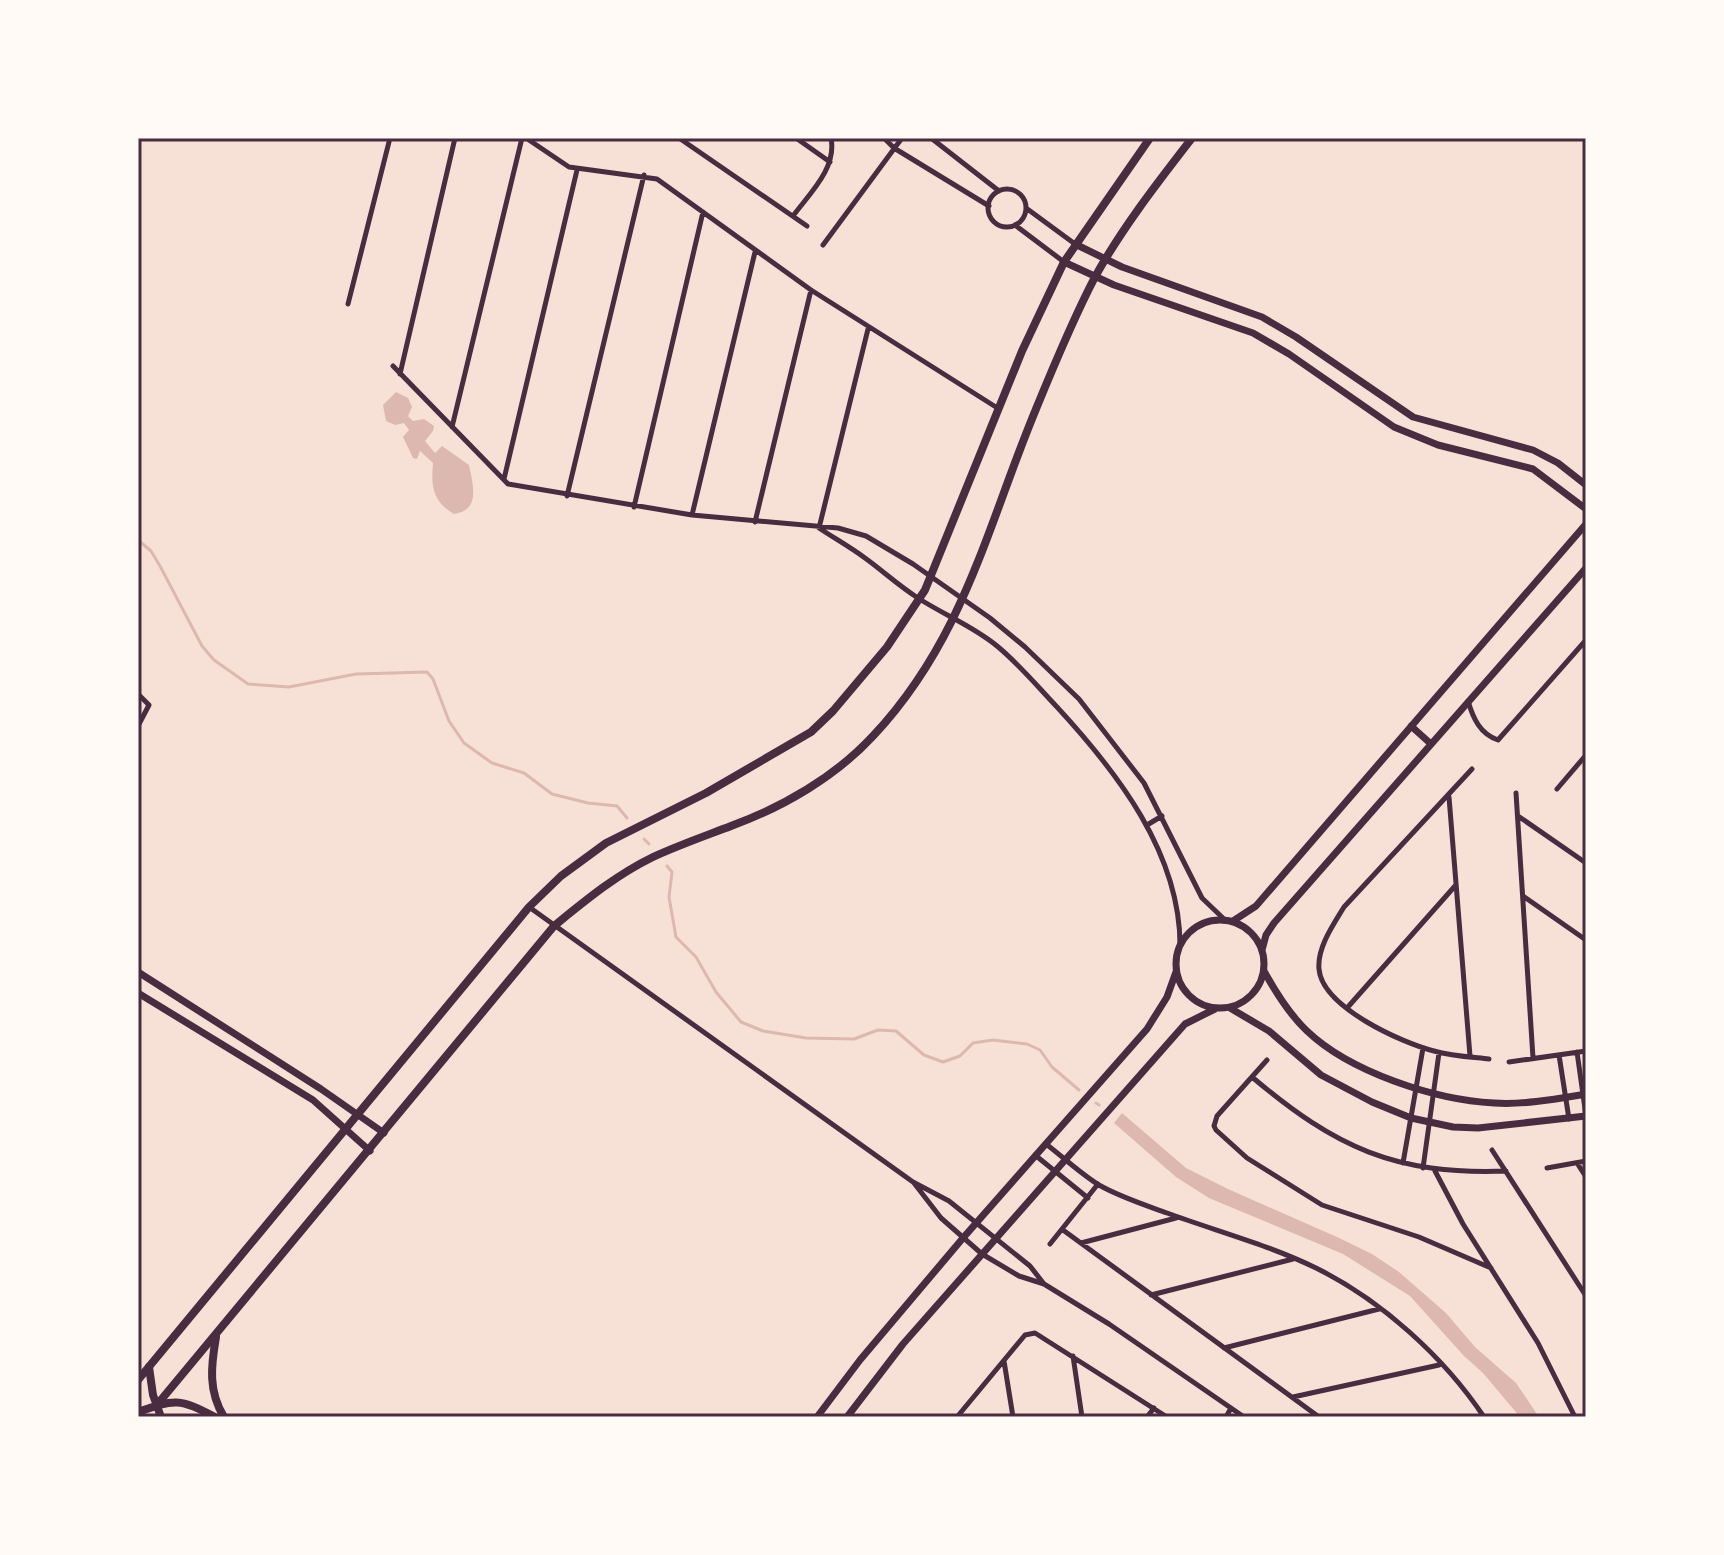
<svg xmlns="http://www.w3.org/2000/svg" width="1724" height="1555" font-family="'Noto Sans',sans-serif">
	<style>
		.water { fill: #dcb8b0 }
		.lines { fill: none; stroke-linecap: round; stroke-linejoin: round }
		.stream { stroke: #dcb8b0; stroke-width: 3 }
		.minor { stroke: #4a2c40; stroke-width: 5 }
		.tertiary { stroke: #4a2c40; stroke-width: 7 }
		.secondary { stroke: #4a2c40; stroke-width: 8 }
		.primary { stroke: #4a2c40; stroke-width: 8 }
		.neatline { fill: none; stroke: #4a2c40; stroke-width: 3 }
	</style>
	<rect width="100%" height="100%" fill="#f7e1d7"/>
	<path class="water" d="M 396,392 L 408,398 L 412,407 L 408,416 L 413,421 L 424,419 L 434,426 L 433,431 L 425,441 L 435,453 L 442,446 L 469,465 C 473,485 481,510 454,514 C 432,501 431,486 433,463 L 420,451 L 417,459 L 413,458 L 403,437 L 409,430 L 404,423 L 395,425 L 386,421 L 383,405 Z
		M 1122,1113 L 1186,1168 L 1228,1189 L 1337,1237 L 1372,1254 L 1399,1272 L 1446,1313 L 1475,1347 L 1516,1383 L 1539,1417 L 1520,1417 L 1483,1373 L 1464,1356 L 1410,1296 L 1343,1254 L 1209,1198 L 1176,1177 L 1114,1123 Z"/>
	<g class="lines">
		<path class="stream" d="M 138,540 L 151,551 L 160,566 L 202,646 L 214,660 L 248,684 L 289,687 L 356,674 L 427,672 L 433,679 L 449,721 L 464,743 L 492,763 L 524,773 L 552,794 L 588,803 L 617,806 L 627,818
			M 644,839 L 649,844
			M 667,866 L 672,872 L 669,897 L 676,937 L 696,957 L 716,992 L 741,1022 L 763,1031 L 806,1038 L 854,1039 L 878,1030 L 896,1031 L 924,1055 L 943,1062 L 960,1056 L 973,1043 L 993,1040 L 1027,1044 L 1040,1050 L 1052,1067 L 1079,1090
			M 1096,1103 L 1099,1105"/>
		<path class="minor" d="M 526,138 L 569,167 L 657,179 L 811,290 L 999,409
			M 679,138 L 807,226
			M 796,138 L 830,162
			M 884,138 L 894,148 L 989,206
			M 931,138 L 999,191
			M988 208a19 19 0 1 1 38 0a19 19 0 1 1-38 0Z
			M 1026,208 L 1075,244
			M 793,216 C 810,193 837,168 831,138
			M 1015,225 L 1064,262
			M 823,245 L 902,138
			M 348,304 L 390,138
			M 393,366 L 508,484 L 692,515 L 838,528 L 866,536 L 913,564 L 990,618 L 1025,647 L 1079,699 L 1144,783 L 1202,898 L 1225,920
			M 400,374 L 455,138
			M 452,427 L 522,138
			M 504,479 L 577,170
			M 567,496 L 644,175
			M 634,507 L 703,212
			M 692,515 L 755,252
			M 755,522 L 811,290
			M 819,528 C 834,538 850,547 865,558 C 883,571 899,586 918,598 C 944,615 973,626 997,646 C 1019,664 1037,686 1057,707 C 1117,772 1180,853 1180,945
			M 819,528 L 868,329
			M 138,662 L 138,671
			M 138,694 L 149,705 L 138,726
			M 1468,701 C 1473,718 1480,734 1498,740 L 1586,640
			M 1472,769 L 1344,907 C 1333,925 1317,948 1319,969 C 1322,1007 1402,1043 1434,1051 C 1452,1056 1471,1057 1489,1059
			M 1557,789 L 1586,755
			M 1516,793 L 1533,1058
			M 1449,797 L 1470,1056
			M 1518,816 L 1586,863
			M 1147,825 L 1162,816
			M 1523,896 L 1586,940
			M 529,907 L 913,1182 L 949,1201 L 1030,1266 L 1044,1284
			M 1347,1008 L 1455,886
			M 1577,1052 L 1586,1116
			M 1559,1055 L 1569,1119
			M 1267,1060 L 1217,1116 L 1214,1126 L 1216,1130 L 1247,1158 L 1322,1205 L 1419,1237 L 1491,1268
			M 1509,1062 L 1586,1051
			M 1252,1077 C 1336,1148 1395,1175 1506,1171
			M 1046,1144 C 1063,1157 1081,1174 1099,1185 C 1120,1197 1145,1205 1167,1213 C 1216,1231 1269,1245 1316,1268 C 1381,1300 1444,1357 1484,1417
			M 1492,1150 L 1586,1296
			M 1035,1155 L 1088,1198
			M 1403,1163 L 1423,1048
			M 1577,1163 L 1586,1177
			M 1423,1168 L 1439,1053
			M 1547,1168 L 1586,1161
			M 1435,1171 L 1463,1224 L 1538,1343 L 1575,1417
			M 914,1183 L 941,1218 L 982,1254 L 1019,1276 L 1044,1284 L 1109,1324 L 1244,1417
			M 1063,1230 L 1319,1417
			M 1081,1243 L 1176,1218
			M 1050,1244 L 1098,1184
			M 1151,1295 L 1293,1259
			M 1224,1348 L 1379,1309
			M 1073,1356 L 1082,1417
			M 1004,1361 L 1013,1417
			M 1293,1397 L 1439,1365
			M 957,1417 L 1025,1335 L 1035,1333 L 1167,1417
			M 1147,1417 L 1154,1408
			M 1226,1417 L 1231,1408"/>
		<path class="tertiary" d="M 1075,244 L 1122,267 L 1262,317 L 1296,337 L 1413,417 L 1533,450 L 1558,463 L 1586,485
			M 1064,262 L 1114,285 L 1253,333 L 1289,354 L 1394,427 L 1438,445 L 1533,469 L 1586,509
			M 1411,726 L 1431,744
			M1176 964a44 44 0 1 1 88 0a44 44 0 1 1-88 0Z
			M 1233,921 L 1256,906 L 1586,524
			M 1262,950 L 1266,935 L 1274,923 L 1586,568
			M 1264,971 C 1276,993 1289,1014 1307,1031 C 1350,1072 1435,1100 1494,1103 C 1524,1105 1556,1099 1586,1094
			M 138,972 L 321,1089 L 384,1133
			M 138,993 L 313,1100 L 370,1151
			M 1230,1008 L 1269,1031 L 1321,1075 L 1372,1102 L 1411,1118 L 1453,1127 L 1478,1128 L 1586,1116
			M 817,1417 L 860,1360 L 963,1238 L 1147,1029 L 1167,997 L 1176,972
			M 847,1417 L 903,1344 L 1185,1024 L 1215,1009"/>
		<path class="secondary" d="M 138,1380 L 529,907 L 561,876 L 606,843 L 706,793 L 811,732 L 833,711 L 887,647 L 925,590 L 1022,351 L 1064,262 L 1150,138
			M 156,1406 L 554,926 C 586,900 616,875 653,857 C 679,845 705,836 731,826 C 783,807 835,777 873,736 C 964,639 987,527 1036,409 C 1054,365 1073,319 1095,277 C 1122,228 1158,182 1192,138"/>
		<path class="primary" d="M 216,1337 C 211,1366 208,1391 224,1417
			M 149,1367 L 153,1395 L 161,1417
			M 138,1412 C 175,1399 179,1398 215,1417"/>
	</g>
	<rect width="1724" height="1555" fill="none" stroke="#fffaf5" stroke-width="280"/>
	<rect x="140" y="140" width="1444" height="1275" class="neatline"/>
</svg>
